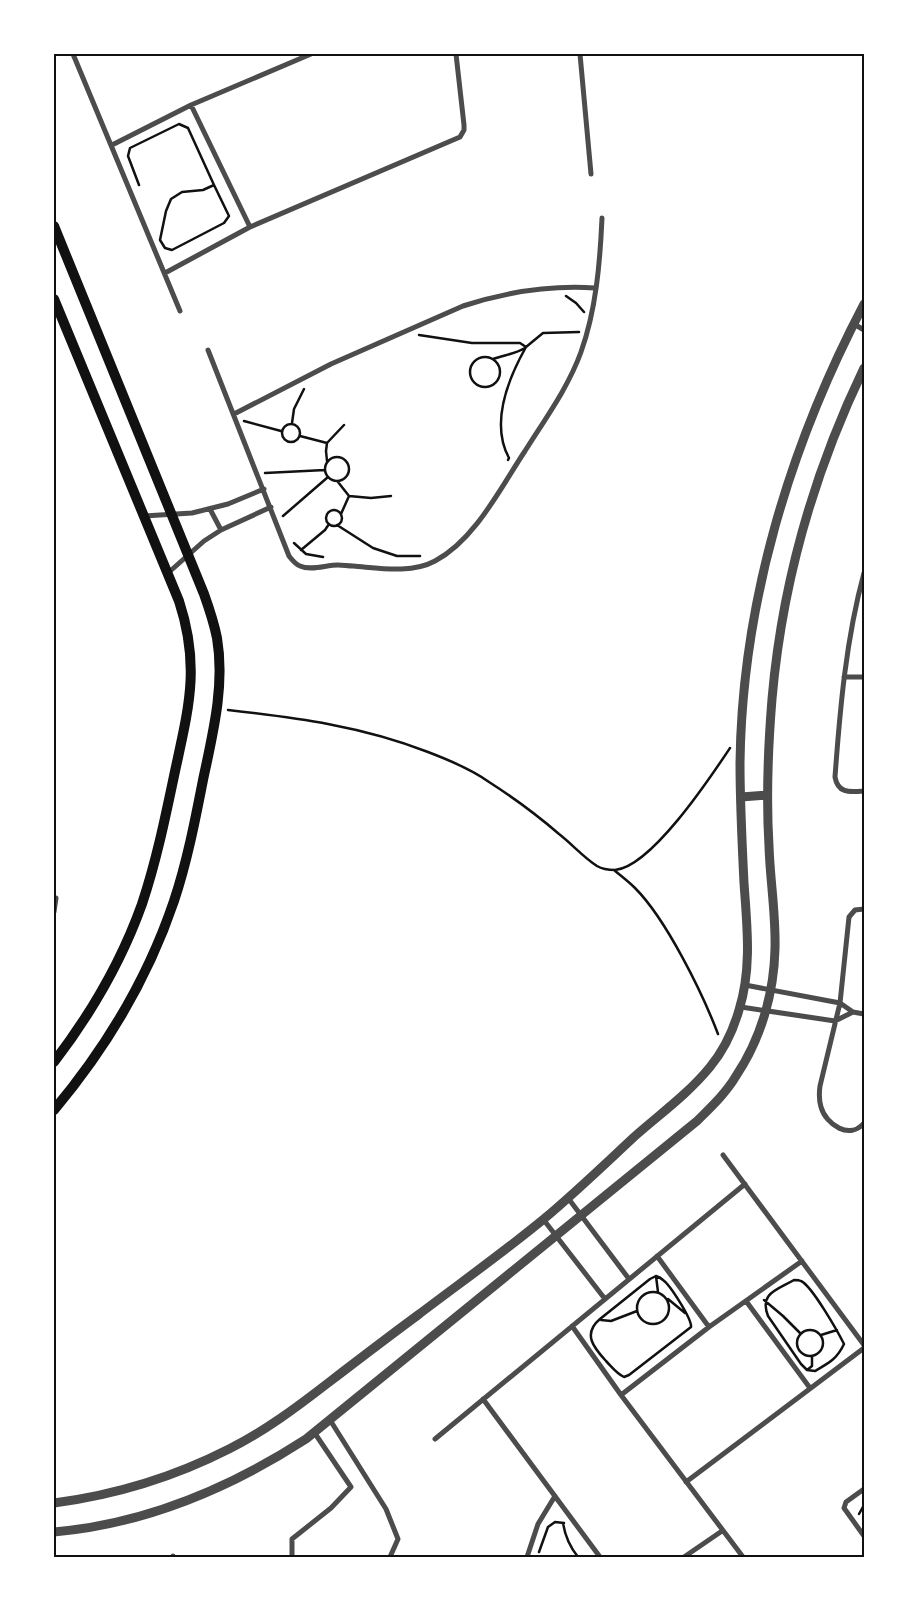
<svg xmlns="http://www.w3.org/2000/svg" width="918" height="1611" font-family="'Work Sans',sans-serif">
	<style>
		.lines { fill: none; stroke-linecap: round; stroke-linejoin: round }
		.path { stroke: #111; stroke-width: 2.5 }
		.minor { stroke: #4c4c4c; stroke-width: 5 }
		.tertiary { stroke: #4c4c4c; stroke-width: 9 }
		.secondary { stroke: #111; stroke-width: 10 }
		.neatline { fill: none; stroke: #111; stroke-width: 2 }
	</style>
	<rect width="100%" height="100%" fill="#fff"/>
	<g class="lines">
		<path class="path" d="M 139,185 L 128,156 L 130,148 L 179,124 L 188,128 L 214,185
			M 214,185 L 229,216 L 224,223 L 172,250 L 165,248 L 160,240 L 166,211 L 171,199 L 182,192 L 203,190 Z
			M 566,296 L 576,303 L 584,312
			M 419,335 L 472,343 L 520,343 L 526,347 L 543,333 L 579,332
			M470 372a15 15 0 1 1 30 0a15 15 0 1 1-30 0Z
			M 493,359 C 504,355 515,354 525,348
			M 244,421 L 281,431
			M 292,423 L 294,409 L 304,389
			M282 433a9 9 0 1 1 18 0a9 9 0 1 1-18 0Z
			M 300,436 L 327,443 L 326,451 L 327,461
			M 327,443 L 344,425
			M325 469a12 12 0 1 1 24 0a12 12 0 1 1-24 0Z
			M 508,460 L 509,458 C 490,423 508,379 526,347
			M 265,473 L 325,470
			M 338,482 L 349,496 L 371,498 L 391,496
			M326 518a8 8 0 1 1 16 0a8 8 0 1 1-16 0Z
			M 341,514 L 349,496
			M 283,516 L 328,477
			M 337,525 L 373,548 L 397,556 L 420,556
			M 294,543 L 306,554 L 323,557
			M 301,550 L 325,530 L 329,524
			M 228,710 C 298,718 361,726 428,752 C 449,760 471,769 489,782 C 514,798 537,815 559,834 C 572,844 583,857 597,866 C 602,869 609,870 615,870 C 651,867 710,778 730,748
			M 614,870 C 621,876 628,881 635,888 C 666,919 702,992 718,1034
			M 656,1276 C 659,1277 661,1278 663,1280 C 670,1285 692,1319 691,1327 L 629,1375 L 624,1377 C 616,1373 612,1367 606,1361 C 594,1348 582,1334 600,1319 L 650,1279 Z
			M 656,1276 L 658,1292
			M 794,1280 C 796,1280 799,1280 801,1281 C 812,1286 838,1332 844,1344 C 837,1359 829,1363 815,1371 L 807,1370 L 801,1364 L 768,1316 C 759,1293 777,1290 794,1280 Z
			M637 1308a16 16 0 1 1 32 0a16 16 0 1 1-32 0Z
			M 668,1299 L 685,1313
			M 764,1300 L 783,1316 L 800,1333
			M 601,1320 L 611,1321 L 637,1311
			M797 1343a13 13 0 1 1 26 0a13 13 0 1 1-26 0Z
			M 821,1335 L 837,1330
			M 807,1370 L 812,1366 L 812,1356
			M 859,1514 L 864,1505
			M 563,1523 C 565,1536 570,1547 578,1557
			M 539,1552 L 548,1527 L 555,1522 L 564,1523"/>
		<path class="minor" d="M 73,54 L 180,311
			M 580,54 L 591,174
			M 191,105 L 250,227
			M 112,145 L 191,105 L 311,54
			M 165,273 L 250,227 L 460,137 L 464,130 L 464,125 L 456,54
			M 854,324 L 864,330
			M 208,350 L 289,556 C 292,560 295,564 300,566 C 311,571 326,565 338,565 C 343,565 348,566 353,566 C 379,568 411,574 435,561 C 475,540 501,487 525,451 C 545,419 568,388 581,352 C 596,310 600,263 602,218
			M 234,414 L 331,364 L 463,306 C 506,292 550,285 595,288
			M 210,509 L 221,530
			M 144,516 L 192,513 L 228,504 L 264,489
			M 168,573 L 204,541 L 221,530 L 271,507
			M 864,573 C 846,639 840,709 835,777 C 838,794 850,792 864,791
			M 844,677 L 864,677
			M 864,909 L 855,910 L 849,917 L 840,1003 L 820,1086 C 819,1093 819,1100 821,1107 C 826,1125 850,1140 864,1123
			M 54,912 L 56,898
			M 745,985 L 840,1003 L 853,1012 L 864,1014
			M 741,1007 L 835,1021 L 853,1012
			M 723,1155 L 864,1345
			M 568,1198 L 629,1279
			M 543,1219 L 605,1299
			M 657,1256 L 709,1327
			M 746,1301 L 810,1388
			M 572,1326 L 621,1395 L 743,1557
			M 621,1395 L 709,1327 L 802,1261
			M 483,1399 L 600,1557
			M 330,1420 L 386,1509 L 398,1539 L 390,1557
			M 435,1439 L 745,1184
			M 686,1482 L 864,1348
			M 864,1489 L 846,1502 L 844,1508 L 864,1536
			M 173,1556 L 173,1557
			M 292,1557 L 292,1539 L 331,1508 L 351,1487 L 314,1432
			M 527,1557 L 538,1524 L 555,1496
			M 684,1557 L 722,1531"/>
		<path class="tertiary" d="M 741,797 L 767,795
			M 54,1503 C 115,1495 174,1477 229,1449 C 265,1431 297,1407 328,1383 C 358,1360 388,1337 418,1315 C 460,1283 504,1252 545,1218 C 576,1192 605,1164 634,1137 C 660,1114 688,1094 710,1067 C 724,1050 733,1031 739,1010 C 752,969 747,926 744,883 C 742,843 740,803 740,763 C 742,603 790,445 864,304
			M 54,1532 C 144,1524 230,1488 306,1439 L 697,1121 C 711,1107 726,1093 736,1076 C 761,1039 774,993 775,949 C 776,914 770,880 769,846 C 766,797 768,748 772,699 C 782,584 814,472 864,368"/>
		<path class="secondary" d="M 54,226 L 204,594 C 209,608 214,623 217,638 C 225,685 213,733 203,780 C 195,821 187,862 174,901 C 148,978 106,1048 54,1110
			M 54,299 L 179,601 C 201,668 188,710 174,776 C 165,819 156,862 142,904 C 122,960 90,1015 54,1062"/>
	</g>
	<rect width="918" height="1611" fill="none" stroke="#ffffff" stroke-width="110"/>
	<rect x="55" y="55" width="808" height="1501" class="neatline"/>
</svg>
